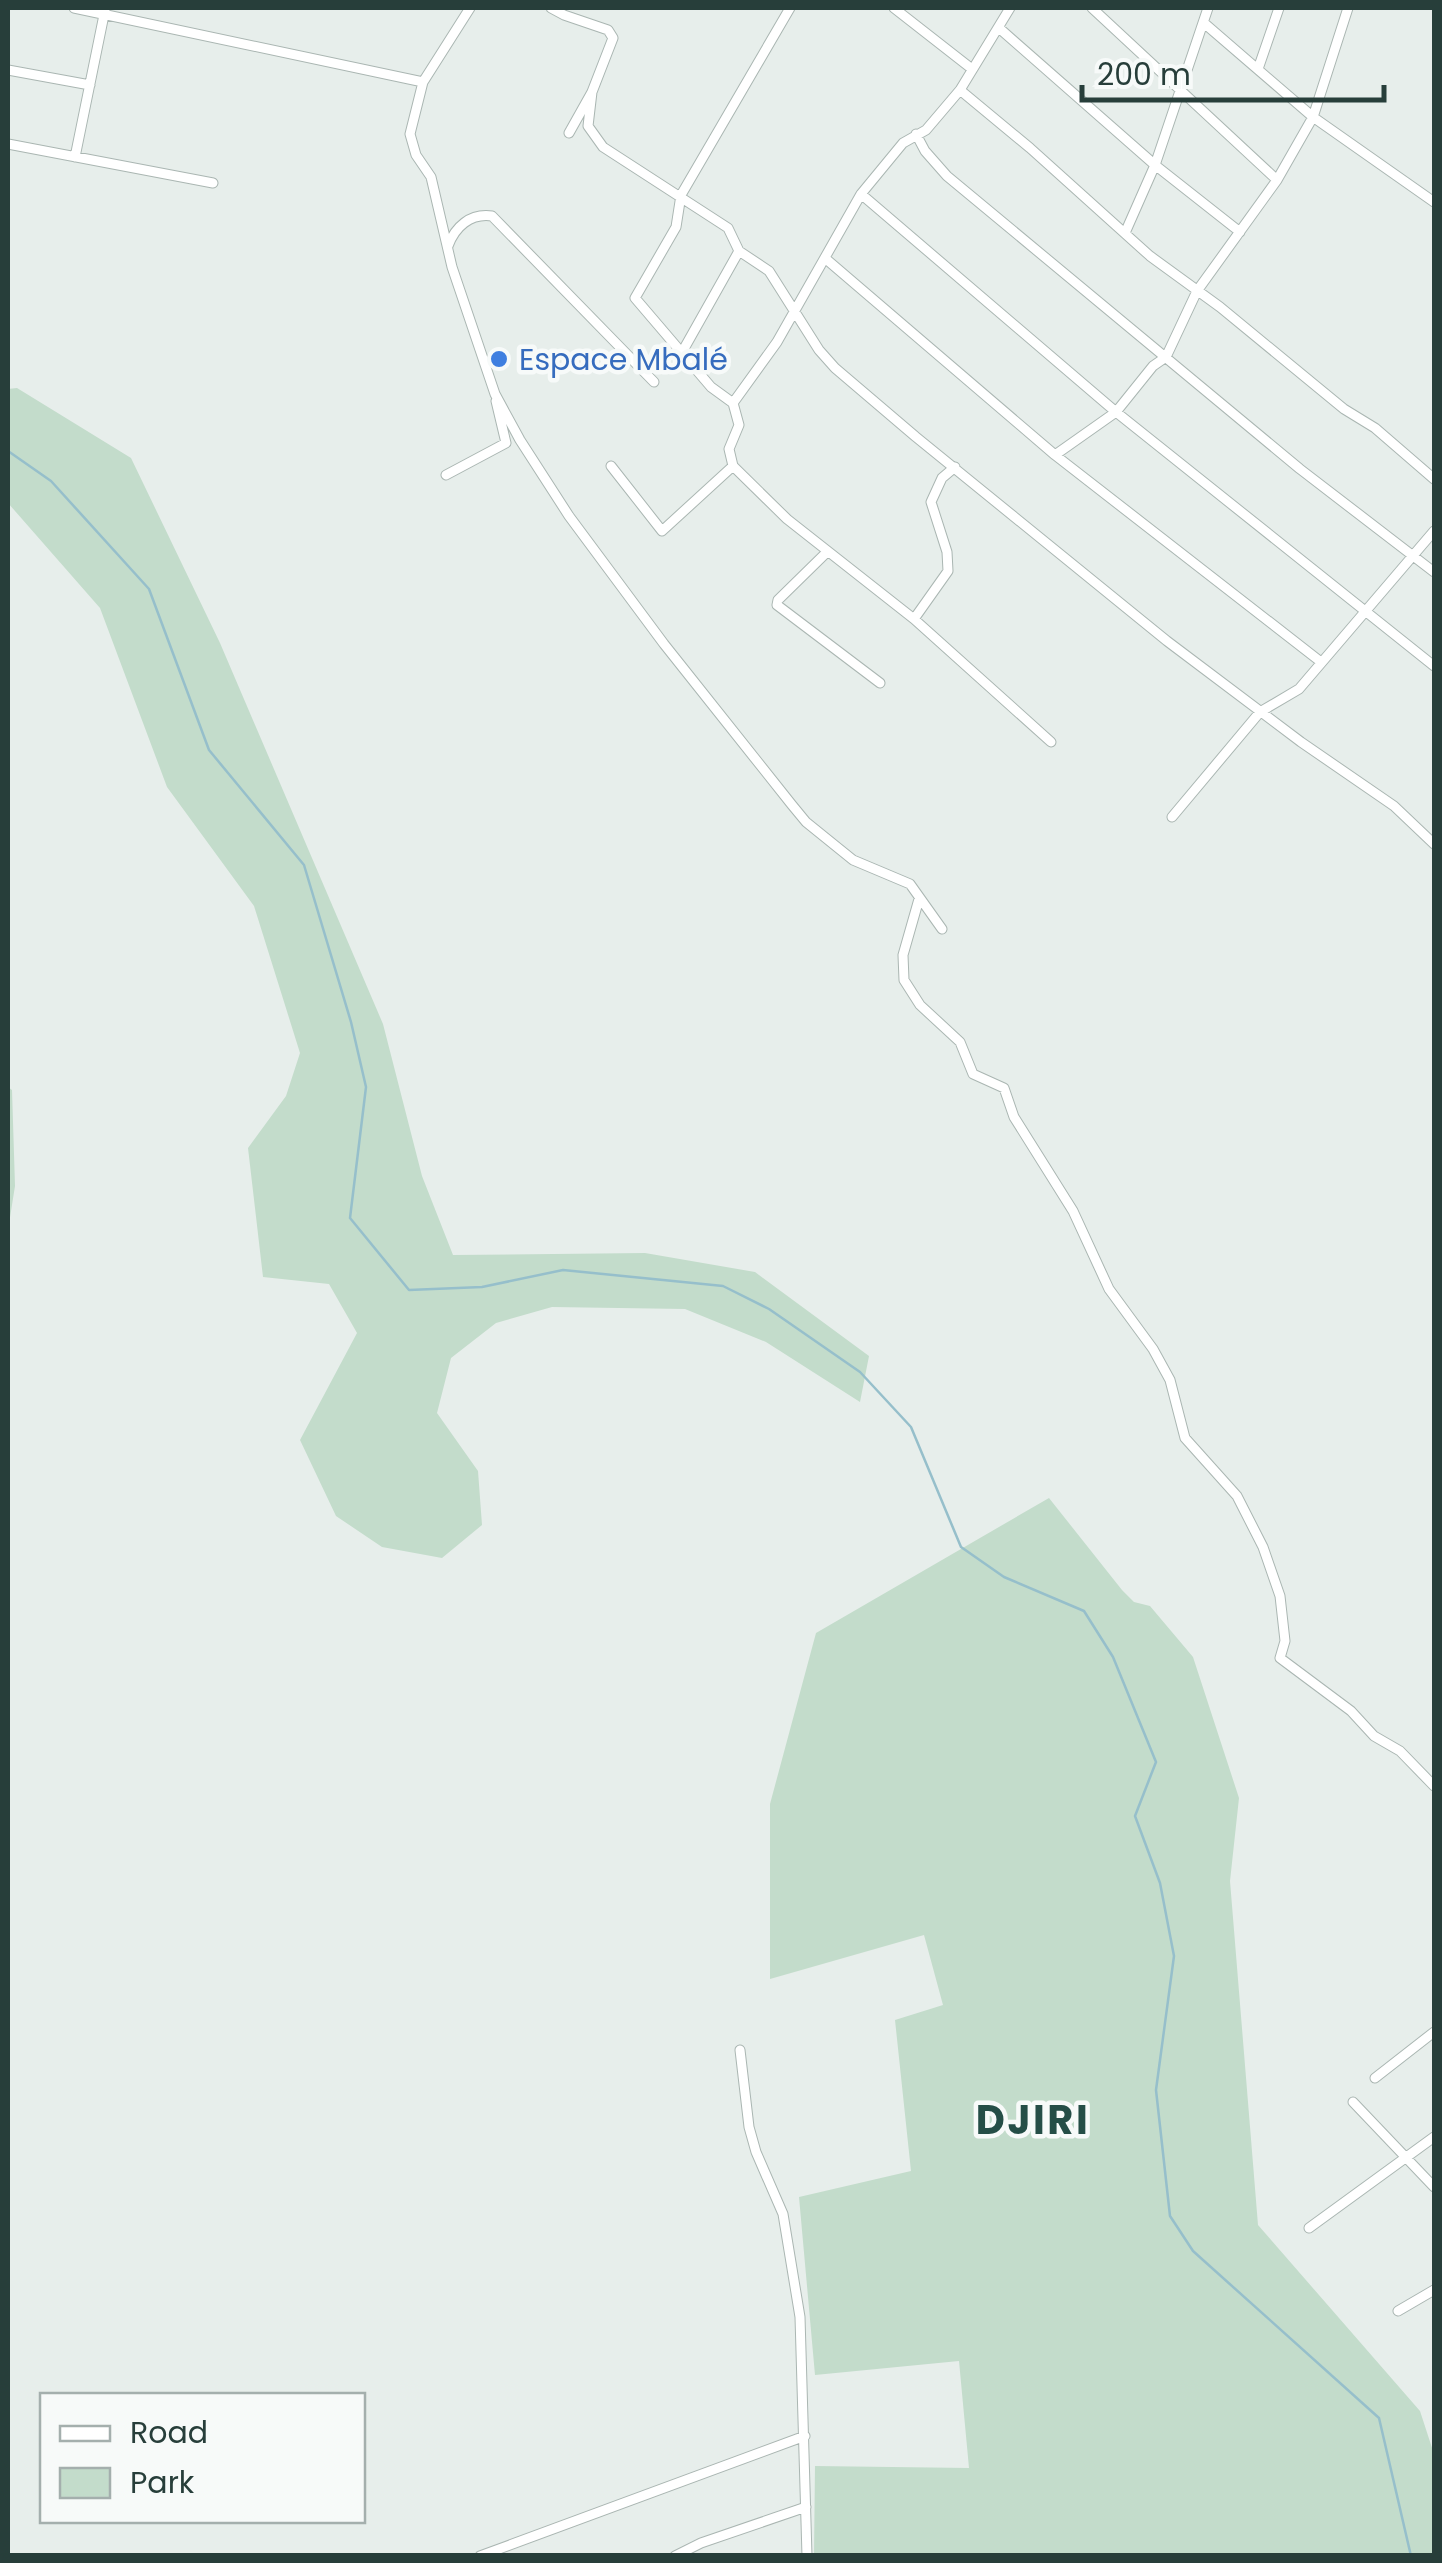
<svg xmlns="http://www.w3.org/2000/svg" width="1442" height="2563" font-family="Poppins,sans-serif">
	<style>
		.green { fill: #c3dccb }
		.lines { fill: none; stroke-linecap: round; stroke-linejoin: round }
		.stream { stroke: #96bfcb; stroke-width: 2.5 }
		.minor-casing { stroke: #aab6b2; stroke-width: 11 }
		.minor { stroke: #fff; stroke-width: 9 }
		.shop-dot { fill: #3f7fe0; stroke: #f7faf9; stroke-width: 4 }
		.labels { text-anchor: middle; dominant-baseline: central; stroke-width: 9; stroke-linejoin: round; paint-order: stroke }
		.shop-label { font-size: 30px; fill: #366cbe; stroke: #f7faf9; text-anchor: start }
		.district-label { font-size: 40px; font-weight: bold; letter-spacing: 2.5px; fill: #254e47; stroke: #f7faf9 }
	</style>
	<rect width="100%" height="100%" fill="#e7eeeb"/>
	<path class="green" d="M 17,388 L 131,458 L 220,643 L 383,1024 L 422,1176 L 453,1255 L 645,1253 L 755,1272 L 869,1356 L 860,1402 L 766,1342 L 685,1309 L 552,1307 L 496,1323 L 451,1358 L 437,1413 L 478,1471 L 482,1525 L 442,1558 L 382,1547 L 336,1516 L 300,1440 L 357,1333 L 329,1284 L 263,1277 L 248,1148 L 286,1096 L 300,1053 L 254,906 L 167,787 L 100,608 L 8,503 L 8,389 Z
		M 8,1087 L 12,1090 L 15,1186 L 8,1230 Z
		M 1049,1498 L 1122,1590 L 1134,1602 L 1150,1606 L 1193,1657 L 1239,1798 L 1230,1881 L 1258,2225 L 1420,2411 L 1434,2454 L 1434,2555 L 814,2555 L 815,2466 L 969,2468 L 959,2361 L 815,2375 L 799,2197 L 911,2171 L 895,2020 L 943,2005 L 924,1935 L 770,1979 L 770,1804 L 816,1633 Z"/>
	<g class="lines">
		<path class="stream" d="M 8,451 L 51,481 L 149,589 L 209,750 L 304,865 L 351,1022 L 366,1087 L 350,1218 L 409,1290 L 482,1287 L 563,1270 L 723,1286 L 769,1309 L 860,1372 L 911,1427 L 961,1547 L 1004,1577 L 1084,1611 L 1113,1657 L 1156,1762 L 1135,1816 L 1160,1883 L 1174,1956 L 1156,2090 L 1170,2216 L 1193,2251 L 1379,2418 L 1411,2556"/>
		<g class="minor-casing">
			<path id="minor" d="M 74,8 L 423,82
				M 470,8 L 423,82 L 410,134 L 416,155 L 431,177 L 452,267 L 495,394 L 520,440 L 569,516 L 664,644 L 792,805 L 806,822 L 853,860 L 910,884 L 942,929
				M 551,8 L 564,15 L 608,30 L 613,38 L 592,92 L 569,133
				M 894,8 L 972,69
				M 1010,8 L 960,90 L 926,130 L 903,143 L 861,194 L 777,342 L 733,403 L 739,425 L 729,449 L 733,466 L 787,519 L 914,619 L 1051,742
				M 1092,8 L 1277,180
				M 1204,23 L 1313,117 L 1434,202
				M 999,28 L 1155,165 L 1240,232
				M 1258,69 L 1279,8
				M 8,70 L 90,85
				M 960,90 L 1030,148 L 1150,256 L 1220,307 L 1344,409 L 1375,428 L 1434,479
				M 592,92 L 588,126 L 603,147 L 728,228 L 739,251 L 681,354
				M 916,134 L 925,151 L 947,176 L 1300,469 L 1434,572
				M 8,144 L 213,183
				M 75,157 L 105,10
				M 861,194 L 1116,412 L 1434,666
				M 1125,233 L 1155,165 L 1208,8
				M 448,246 C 455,227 470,213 492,216 L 654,382
				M 739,251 L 769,271 L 819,350 L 835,368 L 916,437 L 1167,641 L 1301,742 L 1394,806 L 1434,844
				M 826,259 L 1055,455 L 1321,662
				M 733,403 L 711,387 L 635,298 L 676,227 L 681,195 L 790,8
				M 1055,455 L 1116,412 L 1153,366 L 1166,357 L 1197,291 L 1277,180 L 1313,117 L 1348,8
				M 611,466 L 662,531 L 733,466
				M 446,475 L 506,443 L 496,401
				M 827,552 L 778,600 L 777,605 L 880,683
				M 914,619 L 948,571 L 947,552 L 931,502 L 942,478 L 955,467
				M 1172,817 L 1260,712 L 1299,689 L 1434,531
				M 919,899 L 903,955 L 904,980 L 920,1005 L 960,1042 L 973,1074 L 1004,1088 L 1014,1117 L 1073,1211 L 1109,1289 L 1153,1349 L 1170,1380 L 1185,1438 L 1237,1496 L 1263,1547 L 1280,1596 L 1285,1641 L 1280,1658 L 1351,1711 L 1374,1736 L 1400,1751 L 1434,1786
				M 740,2050 L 749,2127 L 756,2152 L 783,2214 L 800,2317 L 807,2556
				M 1375,2078 L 1434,2032
				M 1353,2102 L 1434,2187
				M 1309,2228 L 1434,2137
				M 1398,2311 L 1434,2290
				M 480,2556 L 805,2436
				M 675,2556 L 701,2543 L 806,2507"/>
		</g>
		<use href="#minor" class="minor"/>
	</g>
	<circle class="shop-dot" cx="499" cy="359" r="10"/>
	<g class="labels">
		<g class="shop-label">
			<text x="519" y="359">Espace Mbalé</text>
		</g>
		<g class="district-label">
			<text x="1033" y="2120">DJIRI</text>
		</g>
	</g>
	<rect width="1442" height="2563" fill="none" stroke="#273e3a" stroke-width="20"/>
	<rect x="40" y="2393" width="325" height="130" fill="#f7faf9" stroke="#a4afad" stroke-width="2.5"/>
	<rect x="60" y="2426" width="50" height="15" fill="#ffffff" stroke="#a4afad" stroke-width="2.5"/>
	<text x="130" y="2443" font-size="30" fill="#273e3a">Road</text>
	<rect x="60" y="2468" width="50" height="30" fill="#c3dccb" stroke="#a4afad" stroke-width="2.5"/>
	<text x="130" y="2493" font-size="30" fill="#273e3a">Park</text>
	<path d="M1082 85v15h302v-15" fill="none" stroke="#273e3a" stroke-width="5"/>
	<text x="1097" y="85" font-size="30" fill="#273e3a" stroke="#f7faf9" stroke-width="8" paint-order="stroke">200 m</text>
</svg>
